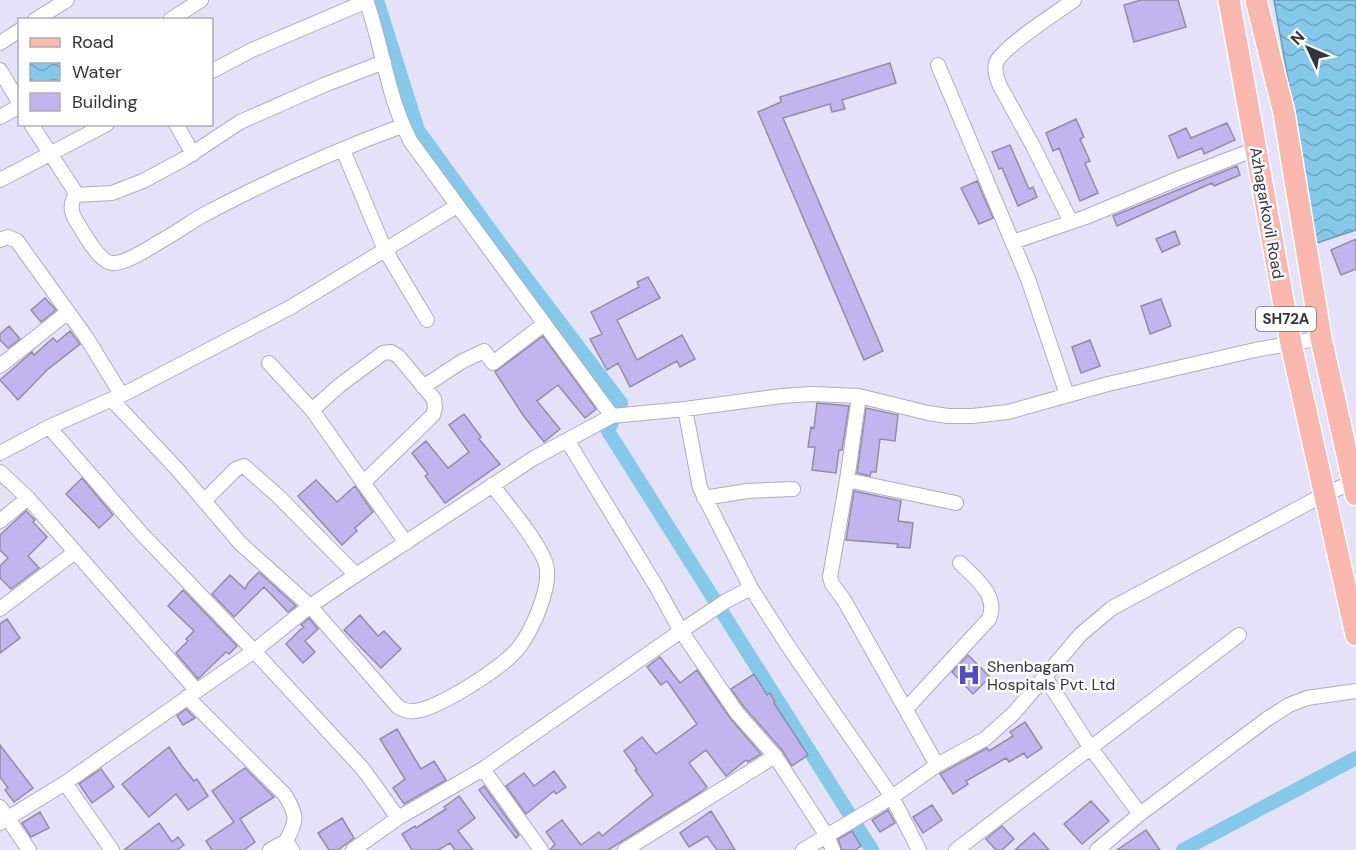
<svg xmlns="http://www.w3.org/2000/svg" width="1356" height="850" font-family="'DM Sans',sans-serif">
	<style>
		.water { fill: url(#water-waves); stroke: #6c9bb6; stroke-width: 1.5 }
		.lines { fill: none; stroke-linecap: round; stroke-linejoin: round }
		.canal { stroke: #84c8ea; stroke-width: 14 }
		.building { fill: #c1b4ef; stroke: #918da3; stroke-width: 1.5 }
		.minor-casing { stroke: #afabc1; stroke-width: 16 }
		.primary-casing { stroke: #fff; stroke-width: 24 }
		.minor { stroke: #fff; stroke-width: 14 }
		.primary { stroke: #fab7ad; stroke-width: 21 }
		.labels { text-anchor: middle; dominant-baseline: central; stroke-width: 5; stroke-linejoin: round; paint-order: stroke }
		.shield { fill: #fff; stroke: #727076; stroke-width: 1.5 }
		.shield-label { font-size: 15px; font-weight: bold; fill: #35333c }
		.street-label { font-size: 16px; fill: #35333c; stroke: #fff }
		.poi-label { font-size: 16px; fill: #35333c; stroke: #fff; text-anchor: start }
	</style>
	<defs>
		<pattern id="water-waves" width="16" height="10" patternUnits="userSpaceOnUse" patternTransform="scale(1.5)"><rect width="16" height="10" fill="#84c8ea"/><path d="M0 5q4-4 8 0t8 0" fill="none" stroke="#6da3bf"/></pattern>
	</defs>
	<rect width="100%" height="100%" fill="#e5e1f9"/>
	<path class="water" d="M 1274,0 L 1356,0 L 1356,230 L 1317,243 Z"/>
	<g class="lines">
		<path class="canal" d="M 377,0 L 418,130 L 499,242 L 621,403 L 608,431 L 872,850
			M 1183,850 L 1356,758"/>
	</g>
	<path class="building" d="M 1141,0 L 1178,0 L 1186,27 L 1134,42 L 1124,5 Z
		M 890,63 L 896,83 L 842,100 L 845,109 L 832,112 L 830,104 L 783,118 L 883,351 L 864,360 L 758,112 L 781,102 L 780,97 Z
		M 1076,119 L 1084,137 L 1080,139 L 1090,161 L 1085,163 L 1098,193 L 1080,201 L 1059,148 L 1053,151 L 1046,133 Z
		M 1227,123 L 1235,140 L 1204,154 L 1202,148 L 1178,158 L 1169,136 L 1186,128 L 1191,138 Z
		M 1010,145 L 1029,189 L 1033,187 L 1037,197 L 1018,206 L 1002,168 L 999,169 L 992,152 Z
		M 1237,166 L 1240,175 L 1214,186 L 1212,183 L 1194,191 L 1117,226 L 1113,216 Z
		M 977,181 L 993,218 L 979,224 L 961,188 Z
		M 1175,231 L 1180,244 L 1162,252 L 1156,239 Z
		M 1356,239 L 1356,269 L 1341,275 L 1331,250 Z
		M 648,277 L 660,298 L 617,320 L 637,360 L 682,335 L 695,359 L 680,367 L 677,361 L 630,387 L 618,363 L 607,370 L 590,339 L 602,334 L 591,312 L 639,287 L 637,282 Z
		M 45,298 L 56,310 L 41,322 L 31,310 Z
		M 1161,299 L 1171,326 L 1150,334 L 1141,306 Z
		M 9,326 L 20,339 L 8,348 L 0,340 L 0,334 Z
		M 70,331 L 80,344 L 47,370 L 18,400 L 0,380 L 32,352 L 34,355 L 53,338 L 57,342 Z
		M 543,336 L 596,409 L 585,418 L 558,385 L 537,401 L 560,429 L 544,442 L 523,415 L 495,372 Z
		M 1090,340 L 1100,366 L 1081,373 L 1072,347 Z
		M 817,403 L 849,406 L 842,450 L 839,450 L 836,473 L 812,470 L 815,447 L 808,447 L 811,427 L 814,428 Z
		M 866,408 L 898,415 L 895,441 L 880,439 L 876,472 L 871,472 L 870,476 L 857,473 Z
		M 464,414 L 481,437 L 479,439 L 500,464 L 445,503 L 425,476 L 428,474 L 412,453 L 426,441 L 448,468 L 469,452 L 449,425 Z
		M 82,478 L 113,515 L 99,528 L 66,494 Z
		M 316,480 L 337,502 L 355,486 L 373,512 L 355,528 L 357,531 L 342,545 L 298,496 Z
		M 854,491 L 901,501 L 898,521 L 913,523 L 910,548 L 897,547 L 898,544 L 846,540 Z
		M 26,511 L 35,520 L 33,522 L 47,537 L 28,556 L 39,568 L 11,589 L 0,578 L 0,566 L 8,558 L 0,550 L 0,535 Z
		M 259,572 L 296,606 L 288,612 L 264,587 L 234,617 L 212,594 L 230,575 L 245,589 L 248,583 Z
		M 183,590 L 237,646 L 229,654 L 226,652 L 198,679 L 176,653 L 188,641 L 186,639 L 194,631 L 168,606 Z
		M 360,615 L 378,636 L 384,631 L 401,649 L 381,668 L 344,630 Z
		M 309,618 L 318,629 L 305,641 L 315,652 L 303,663 L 286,644 L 300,630 L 304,627 L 301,625 Z
		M 7,619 L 20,638 L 0,653 L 0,624 Z
		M 968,655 L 990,677 L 973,694 L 952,672 Z
		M 660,657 L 680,683 L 697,670 L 730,718 L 761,754 L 748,762 L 746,760 L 726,776 L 706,750 L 689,763 L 707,787 L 701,792 L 608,850 L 550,850 L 555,844 L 546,832 L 562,820 L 581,845 L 599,832 L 602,836 L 653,795 L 635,770 L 637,769 L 624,751 L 642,737 L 656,754 L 697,724 L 667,681 L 661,685 L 647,667 Z
		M 754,674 L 767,695 L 770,693 L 775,702 L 774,703 L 808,755 L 792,766 L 782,750 L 744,707 L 731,689 Z
		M 186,709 L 195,718 L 183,725 L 177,716 Z
		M 1025,722 L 1042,748 L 1027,758 L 1024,753 L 1009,762 L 1006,758 L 966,781 L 968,784 L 953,794 L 940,774 L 987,748 L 989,751 L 1013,736 L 1010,732 Z
		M 397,729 L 421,769 L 434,761 L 446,780 L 404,804 L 393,788 L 405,779 L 380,739 Z
		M 0,745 L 33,788 L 14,802 L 5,790 L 8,788 L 0,777 Z
		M 169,747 L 182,766 L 194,781 L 197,779 L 208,796 L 188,810 L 176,794 L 149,817 L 122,784 Z
		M 245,768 L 274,797 L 240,819 L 255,842 L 244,850 L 212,850 L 206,841 L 234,822 L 212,791 Z
		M 101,769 L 114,787 L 92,803 L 79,784 Z
		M 554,771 L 566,787 L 556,794 L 554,791 L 526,814 L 506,786 L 524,773 L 534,786 Z
		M 484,786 L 519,835 L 516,838 L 479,790 Z
		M 459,796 L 475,818 L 458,831 L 473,850 L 455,850 L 450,843 L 438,850 L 412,850 L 402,834 L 415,826 L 416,828 L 446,809 L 444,807 Z
		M 1091,801 L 1109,821 L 1082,844 L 1064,824 Z
		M 932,805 L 942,820 L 923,833 L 913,817 Z
		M 888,810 L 895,823 L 880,832 L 872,820 Z
		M 711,811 L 723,830 L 735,850 L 717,850 L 707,836 L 689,847 L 680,833 Z
		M 40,812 L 49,828 L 31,837 L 22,823 Z
		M 342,818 L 354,838 L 338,850 L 329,850 L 318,833 Z
		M 159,823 L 172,842 L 178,837 L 184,845 L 177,850 L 124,850 Z
		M 1002,826 L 1014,839 L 1002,850 L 996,850 L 986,839 Z
		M 1146,830 L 1160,850 L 1117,850 L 1130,841 Z
		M 852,831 L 861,846 L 855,850 L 842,850 L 838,839 Z
		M 1034,833 L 1049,850 L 1015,850 Z"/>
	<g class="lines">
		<g class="minor-casing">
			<path id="minor" d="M 366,0 C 383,47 387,97 411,142 L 612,416
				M 35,20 L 67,0
				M 170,20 L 201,0
				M 0,43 L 20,30
				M 938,65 L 1028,279 L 1067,395
				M 0,70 L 20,104
				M 212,71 L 252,50 L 367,1
				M 0,117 L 20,106
				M 31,124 L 74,190 L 75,195 L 112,193 L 143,181 L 184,159 L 240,122 L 324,85 L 384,62
				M 176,124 L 193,154
				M 343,150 L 385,250 L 427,320
				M 0,180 L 107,124
				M 75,195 C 71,204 70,210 75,219 C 82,230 99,263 113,263 C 126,264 154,245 166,238 C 179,231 192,221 205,214 C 268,181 336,150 402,126
				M 1071,222 L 1033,146 L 1000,86 C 997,79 994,70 996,63 C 1001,48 1059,11 1074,0
				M 0,240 L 8,237 L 17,241 L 86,337 L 121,394
				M 1013,242 L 1086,217 L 1180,178 L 1256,149
				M 269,363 L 312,410 L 406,543
				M 0,366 L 68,312
				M 423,387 L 461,362 L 484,351 L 493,363 L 544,324
				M 859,396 L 847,480 L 830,577 L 832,584 L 844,600 L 937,765
				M 112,400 L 177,469 L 240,543 L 310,606 L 398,707 C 403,710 408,712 415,711 C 438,709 506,666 520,646 C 533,628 549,592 547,569 C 545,549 506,503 492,485
				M 685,409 L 700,488 L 751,588 L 788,646 L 892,797 L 919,850
				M 312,410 L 340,385 L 383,353 L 391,352 L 398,356 L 434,399 L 435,408 L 433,415 L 363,483
				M 49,427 L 141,533 L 254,651 L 363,769 L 398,818
				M 567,440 L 656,586 L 681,631 L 726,601 L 751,588
				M 0,453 L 49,427 L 126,393 L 291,307 L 457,206
				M 0,472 L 28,498 L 196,690
				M 847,480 L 956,503
				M 704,498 L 747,491 L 793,489
				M 205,500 L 236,469 L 244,466 L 278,496 L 356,575
				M 0,521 L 28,498
				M 0,609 L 75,552
				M 1045,677 L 1090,747 L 1140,814
				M 187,697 L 285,795 C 297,815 298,820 286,841 L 292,850
				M 906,709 L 989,619 C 999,595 975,578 960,563
				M 483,769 L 541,850
				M 65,783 L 112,850
				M 0,807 L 29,850
				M 0,823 L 65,783 L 254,651 L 310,606 L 356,575 L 534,458 L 612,416 L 685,409 L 782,396 L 812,394 L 859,396 L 928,413 L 948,416 L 972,416 L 1008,412 L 1108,384 L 1255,350 L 1321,338
				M 270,850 L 286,841
				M 353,850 L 398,818 L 483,769 L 681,631 L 737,713 L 775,756 L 827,836 L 833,850
				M 625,850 L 775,756
				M 803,850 L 892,797 L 937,765 L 985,739 L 1014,713 L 1081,634 L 1112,608 L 1325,494 L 1356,481
				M 956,850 L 1239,635
				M 1097,850 L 1140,814 L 1267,719 L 1289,705 L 1307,698 L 1356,691"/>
		</g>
		<g class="primary-casing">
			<path id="primary" d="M 1229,0 L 1291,344 L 1356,635
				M 1256,0 L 1284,113 L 1321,338 L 1356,495"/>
		</g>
		<use href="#minor" class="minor"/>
		<use href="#primary" class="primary"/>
	</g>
	<defs>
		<g id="hospital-bare" transform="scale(1.8)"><path d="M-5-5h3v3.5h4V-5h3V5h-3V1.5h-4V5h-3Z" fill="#524bc2" stroke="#fff" stroke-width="2.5" paint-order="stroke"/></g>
	</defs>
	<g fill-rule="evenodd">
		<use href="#hospital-bare" x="969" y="675"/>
	</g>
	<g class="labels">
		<rect class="shield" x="1256" y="307" width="60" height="24" rx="4.5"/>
		<g class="shield-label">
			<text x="1286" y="319">SH72A</text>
		</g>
		<g class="street-label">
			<text transform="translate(1267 213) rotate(80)">Azhagarkovil Road</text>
		</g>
		<g class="poi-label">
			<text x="987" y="666">Shenbagam<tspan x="987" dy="18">Hospitals Pvt. Ltd</tspan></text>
		</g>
	</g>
	<rect x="18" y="18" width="195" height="108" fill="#ffffff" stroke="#aeadb1" stroke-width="1.5"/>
	<rect x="30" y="38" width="30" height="9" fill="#fab7ad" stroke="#aeadb1" stroke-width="1.5"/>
	<text x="72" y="48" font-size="18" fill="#35333c">Road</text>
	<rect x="30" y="63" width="30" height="18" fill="url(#water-waves)" stroke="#aeadb1" stroke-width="1.5"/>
	<text x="72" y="78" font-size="18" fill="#35333c">Water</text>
	<rect x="30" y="93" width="30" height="18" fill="#c1b4ef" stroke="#aeadb1" stroke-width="1.5"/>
	<text x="72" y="108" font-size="18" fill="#35333c">Building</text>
	<g transform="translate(1308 48) rotate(314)" stroke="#ffffff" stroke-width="4.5" paint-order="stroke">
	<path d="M0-4.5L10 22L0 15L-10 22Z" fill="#35333c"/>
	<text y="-9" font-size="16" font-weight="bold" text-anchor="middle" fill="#35333c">N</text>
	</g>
</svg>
